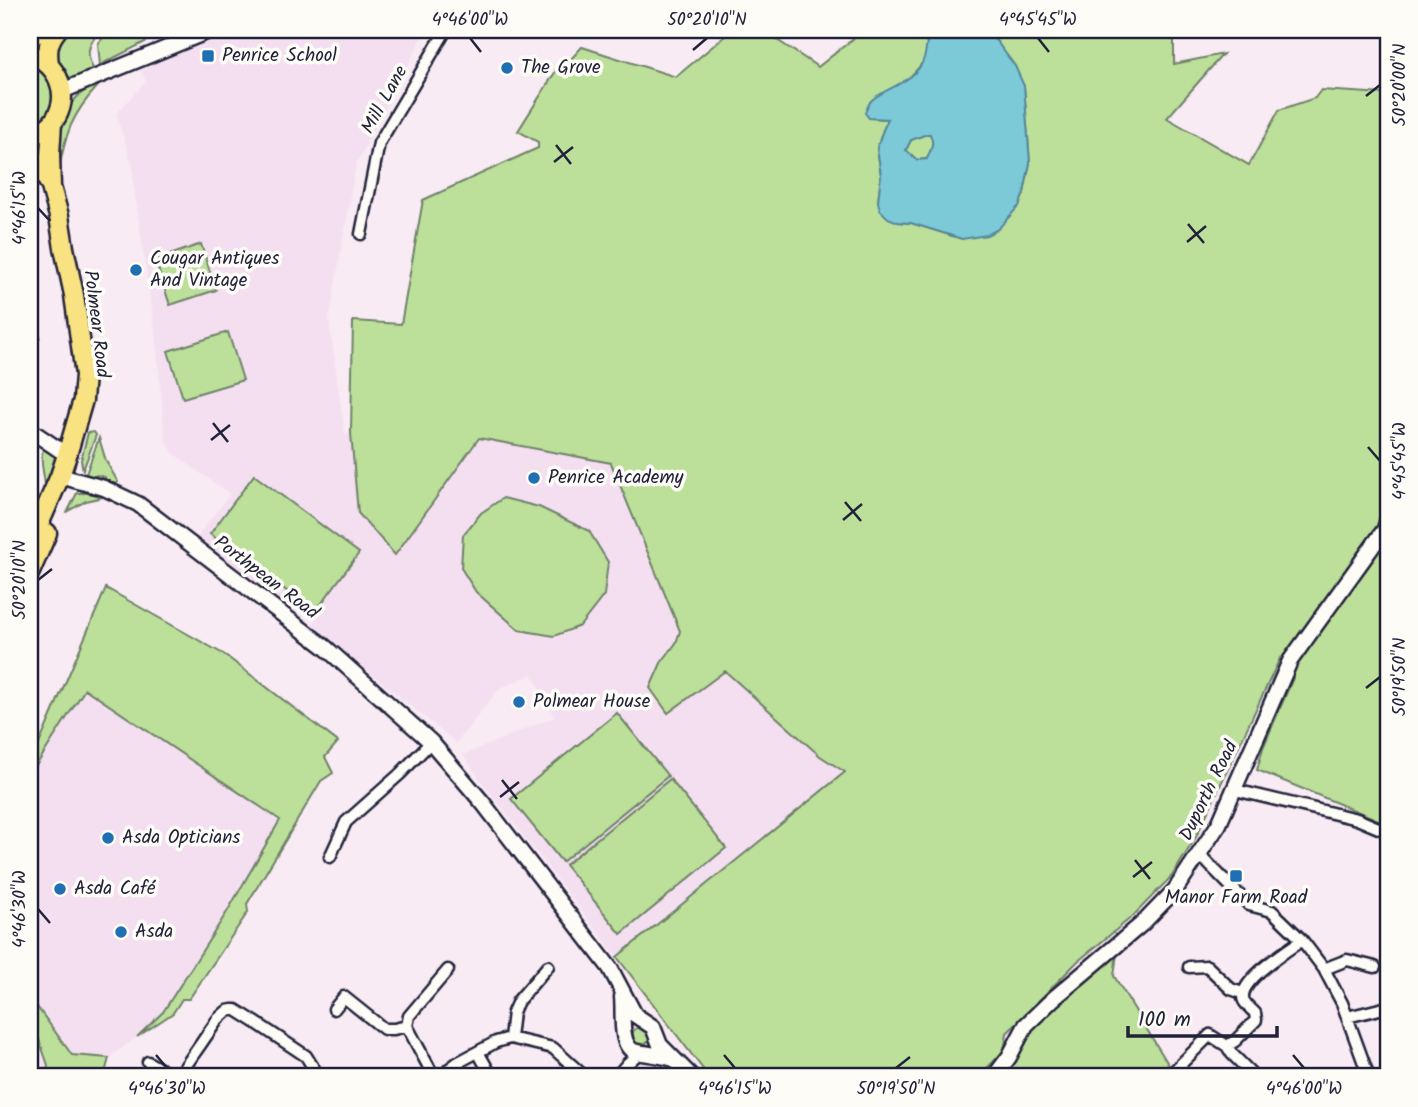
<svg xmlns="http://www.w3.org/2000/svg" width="1418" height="1107" font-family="Kalam,sans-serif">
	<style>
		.built { fill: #f4dff1 }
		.green { fill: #bce09a; stroke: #6f816a; stroke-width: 2 }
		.water { fill: #7bcad8; stroke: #578799; stroke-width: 2; fill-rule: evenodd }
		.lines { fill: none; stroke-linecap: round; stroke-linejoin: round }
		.street-casing { stroke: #22223b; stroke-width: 15 }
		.secondary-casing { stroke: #22223b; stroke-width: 19 }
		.highway-casing { stroke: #22223b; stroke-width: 23 }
		.street { stroke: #fdfcf7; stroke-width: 10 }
		.secondary { stroke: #fdfcf7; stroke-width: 14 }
		.highway { stroke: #f8e281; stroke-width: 18 }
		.ticks { fill: none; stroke: #22223b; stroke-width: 2.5 }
		.poi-dot { fill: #1f6fb2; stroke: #fdfcf7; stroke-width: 2.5 }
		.labels { text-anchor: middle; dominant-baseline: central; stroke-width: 7; stroke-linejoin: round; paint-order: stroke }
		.poi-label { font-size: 19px; fill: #22223b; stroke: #fdfcf7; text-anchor: start }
		.street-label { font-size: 19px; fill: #22223b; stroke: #fdfcf7 }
		.neatline { fill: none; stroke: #22223b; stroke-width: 2.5 }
		.ticks-label { font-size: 18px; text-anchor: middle; fill: #22223b }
	</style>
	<rect width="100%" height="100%" fill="#f8ebf3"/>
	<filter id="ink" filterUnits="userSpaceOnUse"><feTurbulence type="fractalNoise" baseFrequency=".0143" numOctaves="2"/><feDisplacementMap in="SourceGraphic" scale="14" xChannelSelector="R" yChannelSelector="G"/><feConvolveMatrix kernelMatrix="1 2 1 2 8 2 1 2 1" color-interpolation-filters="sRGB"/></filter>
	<g filter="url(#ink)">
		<path class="built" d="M 232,30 L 426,30 L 356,164 L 329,320 L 345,435 L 351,433 L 358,513 L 395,554 L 479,437 L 611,463 L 680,631 L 820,756 L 845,772 L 617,957 L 487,789 L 463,755 L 554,717 L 532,674 L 500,688 L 456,743 L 312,625 L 318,618 L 287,605 L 197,537 L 230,494 L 174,454 L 165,440 L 156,337 L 133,181 L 133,167 L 116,114 L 146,81 L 141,70 Z
			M 85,689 L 281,820 L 227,912 L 163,1012 L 137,1037 L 109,1058 L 51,1054 L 46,1077 L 30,1077 L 30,775 Z"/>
		<path class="green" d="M 63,30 L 100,30 C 87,46 85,54 95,73 C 90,74 84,77 78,78 C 61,80 52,61 55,45 C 56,41 61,34 63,30 Z
			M 109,30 L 160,30 L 161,34 L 100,65 L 98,44 Z
			M 732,30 L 762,30 L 818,67 L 864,30 L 951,30 L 945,32 C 931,50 919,72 900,85 C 890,91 879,94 870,102 L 869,118 L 889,119 L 883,130 L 877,148 L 881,175 L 878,202 L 898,222 L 911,223 L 962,239 L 1019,206 L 1024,193 L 1030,163 L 1024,86 L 997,42 L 985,30 L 1019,30 L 1023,35 L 1025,30 L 1174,30 L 1174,64 L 1223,54 L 1167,118 L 1249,165 L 1279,110 L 1315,98 L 1321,90 L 1385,94 L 1388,89 L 1388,223 L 1383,252 L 1388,258 L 1388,824 L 1257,770 L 1263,748 L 1293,678 L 1280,658 L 1196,837 L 1172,876 L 1133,916 L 1077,962 L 1007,1033 L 1004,1051 L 978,1077 L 709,1077 L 617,957 L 845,772 L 820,756 L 725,671 L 668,713 L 650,688 L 661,663 L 676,643 L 680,631 L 611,463 L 479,438 L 395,555 L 358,513 L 351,433 L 353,321 L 401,324 L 423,200 L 538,148 L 538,142 L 518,131 L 559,66 L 571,59 L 582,47 L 676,77 Z
			M 30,65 C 48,73 63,97 48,116 C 44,121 35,126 30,130 Z
			M 97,83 L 98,86 C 72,114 65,134 59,171 L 54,166 C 59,128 59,103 97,83 Z
			M 926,134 L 930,134 C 935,144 931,149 927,159 L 917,160 L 906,150 L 911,140 Z
			M 201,244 L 216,290 L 170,305 L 155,260 Z
			M 228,332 L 243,380 L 183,398 L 168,351 Z
			M 94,432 L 96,435 L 83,470 L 81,460 L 88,433 Z
			M 99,438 L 106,461 L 118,482 L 113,486 L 107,484 L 105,477 L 97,475 L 91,478 L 86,474 Z
			M 44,446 L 55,455 L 57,459 L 46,495 C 46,479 38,460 44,446 Z
			M 254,475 L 359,553 L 315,612 L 210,534 Z
			M 77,493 L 87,493 L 104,495 L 103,497 L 86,501 L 68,511 Z
			M 503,498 L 539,507 L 589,531 L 608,562 L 604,595 L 580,626 L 554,636 L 519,630 L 476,592 L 461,568 L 463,535 L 481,513 Z
			M 106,588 L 225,655 L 338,742 L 325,757 L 333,773 L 321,781 L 247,904 L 248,912 L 189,999 L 182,999 L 173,1013 L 137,1037 L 163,1012 L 227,912 L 280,820 L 85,689 L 30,775 L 30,765 Z
			M 617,713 L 668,776 L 562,862 L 511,799 Z
			M 670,779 L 726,848 L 621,934 L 565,865 Z
			M 1117,953 L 1114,976 L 1170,1067 L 1159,1077 L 1006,1077 L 1032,1025 Z
			M 30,997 L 72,1055 L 109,1058 L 104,1077 L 46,1077 L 48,1065 L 38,1037 L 30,1021 Z
			M632 1036a9 9 0 1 1 18 0a9 9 0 1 1-18 0Z"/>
		<path class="water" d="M 951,30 L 985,30 L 997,42 L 1015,66 L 1024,86 L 1030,163 L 1024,193 L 1019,206 L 998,229 L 987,235 L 962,239 L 911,223 L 898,222 L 888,218 L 880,210 L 878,202 L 881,175 L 877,148 L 883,130 L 888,119 L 869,118 L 865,113 C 867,108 869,102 873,99 C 890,86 917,81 924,58 C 926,53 926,46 927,41 ZM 927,134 L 930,134 C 935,144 931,149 927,159 L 917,160 L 906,150 L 911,140 Z"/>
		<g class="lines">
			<g class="street-casing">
				<path id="street" d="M 361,234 L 379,143 L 446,30
					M 30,326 L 33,336
					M 1235,790 L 1357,819 L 1388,832
					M 1200,855 L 1249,905 L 1272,911 L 1302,940 L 1324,969 L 1342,1003 L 1369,1077
					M 330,857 L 346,822 L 400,774 L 431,742
					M 1189,967 L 1207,966 L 1231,989 L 1242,993
					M 1324,969 L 1347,960 L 1375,967
					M 334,1009 L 344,997 L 384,1029 L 394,1029 L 407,1026 L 433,1075 L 445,1075
					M 1347,1017 L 1388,1007
					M 407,1026 L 409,1016 L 448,970
					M 510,1038 L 513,1012 L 518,1001 L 548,966
					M 1227,1046 L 1232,1054 L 1251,1073
					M 478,1052 L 492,1077
					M 148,1062 L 174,1077
					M 178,1077 L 218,1019 L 227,1011 L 232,1010 L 236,1010 L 255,1022 L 306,1056 L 319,1077
					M 445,1077 L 449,1069 L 457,1063 L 496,1042 L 510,1038 L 553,1048 L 585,1077
					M 616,1077 L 627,1064 L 640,1052
					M 1168,1077 L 1210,1035 L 1227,1046 L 1235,1041 L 1256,1020 L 1255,1013 C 1252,1010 1246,1005 1244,1001 C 1235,983 1289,949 1302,940"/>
			</g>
			<g class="secondary-casing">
				<path id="secondary" d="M 62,91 L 211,30
					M 30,430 L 67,455
					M 60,476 L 104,488 L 138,504 L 325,647 L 431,742 L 483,803 L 610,968 L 635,1015 L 653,1027 L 660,1045 L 692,1077
					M 622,997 C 624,1012 618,1049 637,1052 C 649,1054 659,1055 670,1058
					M 994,1077 L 1009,1057 L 1026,1025 L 1053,999 L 1143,923 L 1175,890 L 1219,824 L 1290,661 L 1385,529 L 1388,519"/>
			</g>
			<g class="highway-casing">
				<path id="highway" d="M 30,38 L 41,30
					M 30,55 C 59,63 72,97 53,122 C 47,129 38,133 30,136
					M 49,64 C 47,50 48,41 57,30
					M 30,154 L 50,184
					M 30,545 L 60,476 L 67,455 L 83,400 L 85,375 L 74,295 L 64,248 L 59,216 L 51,187 L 50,154 L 52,123
					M 30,572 L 47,533"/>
			</g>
			<use href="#street" class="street"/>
			<use href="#secondary" class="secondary"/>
			<use href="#highway" class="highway"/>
		</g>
	</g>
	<path class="ticks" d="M 470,38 L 481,52M 1038,38 L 1049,52M 693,50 L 707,38M 1366,96 L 1380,85M 556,145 L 571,164M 554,162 L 573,147M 38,208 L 50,221M 1188,224 L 1204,243M 1187,242 L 1206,226M 213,423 L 228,442M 211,440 L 230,425M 1368,447 L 1380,461M 845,502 L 861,521M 843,520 L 862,504M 38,580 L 52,569M 1366,688 L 1380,677M 502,780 L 517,799M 500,797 L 519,782M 1135,860 L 1150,879M 1133,877 L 1152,862M 38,909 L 50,923M 156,1055 L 167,1068M 724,1055 L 735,1068M 1293,1055 L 1304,1068M 896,1068 L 910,1057"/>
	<g class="poi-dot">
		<rect x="201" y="49" width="14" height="14" rx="3.5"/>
		<circle cx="507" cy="68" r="7"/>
		<circle cx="136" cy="270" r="7"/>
		<circle cx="534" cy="478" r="7"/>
		<circle cx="519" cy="702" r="7"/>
		<circle cx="108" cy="838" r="7"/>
		<rect x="1229" y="869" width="14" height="14" rx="3.5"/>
		<circle cx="60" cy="889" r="7"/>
		<circle cx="121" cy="932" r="7"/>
	</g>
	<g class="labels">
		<g class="poi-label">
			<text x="222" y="56">Penrice School</text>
			<text x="521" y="68">The Grove</text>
			<text x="150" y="259">Cougar Antiques<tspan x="150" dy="22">And Vintage</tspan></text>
			<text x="548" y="478">Penrice Academy</text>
			<text x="533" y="702">Polmear House</text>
			<text x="122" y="838">Asda Opticians</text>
			<text x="74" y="889">Asda Café</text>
			<text x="1236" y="898" text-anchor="middle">Manor Farm Road</text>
			<text x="135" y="932">Asda</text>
		</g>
		<g class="street-label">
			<text transform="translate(385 100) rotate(-61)">Mill Lane</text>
			<text transform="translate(96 324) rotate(83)">Polmear Road</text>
			<text transform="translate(266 578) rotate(37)">Porthpean Road</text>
			<text transform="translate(1209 791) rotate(-64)">Duporth Road</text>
		</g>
	</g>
	<rect width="1418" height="1107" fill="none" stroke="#fdfcf7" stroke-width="77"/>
	<path d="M1128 1026v10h149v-10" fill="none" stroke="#22223b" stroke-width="3.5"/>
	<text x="1138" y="1026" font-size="21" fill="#22223b" stroke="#fdfcf7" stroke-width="5" paint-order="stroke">100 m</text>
	<rect x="38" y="38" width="1342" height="1030" class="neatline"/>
	<g class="ticks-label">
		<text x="470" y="25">4°46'00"W</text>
		<text x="707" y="25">50°20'10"N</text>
		<text x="1038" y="25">4°45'45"W</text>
		<text transform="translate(1399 85) rotate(-90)" y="6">50°20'00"N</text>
		<text transform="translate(19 208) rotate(-90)" y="6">4°46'15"W</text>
		<text transform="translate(1399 461) rotate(-90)" y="6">4°45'45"W</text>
		<text transform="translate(19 580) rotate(-90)" y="6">50°20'10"N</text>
		<text transform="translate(1399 677) rotate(-90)" y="6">50°19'50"N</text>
		<text transform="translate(19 909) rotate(-90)" y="6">4°46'30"W</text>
		<text x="167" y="1094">4°46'30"W</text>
		<text x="735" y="1094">4°46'15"W</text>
		<text x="896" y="1094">50°19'50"N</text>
		<text x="1304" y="1094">4°46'00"W</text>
	</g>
</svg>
